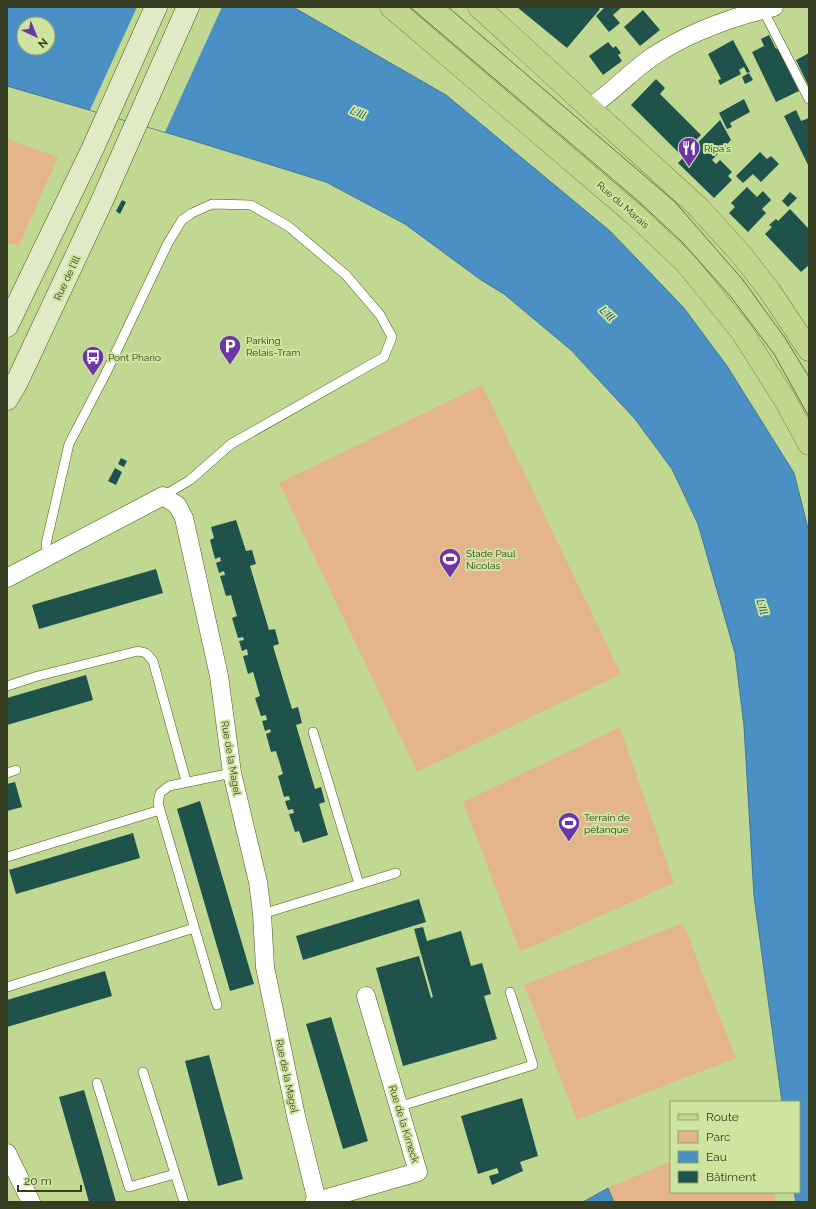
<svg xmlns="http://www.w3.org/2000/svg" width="816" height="1209" font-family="Raleway,sans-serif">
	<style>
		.green { fill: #e4b58b }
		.water { fill: #4a90c5; stroke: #437794; fill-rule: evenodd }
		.pier { fill: #c1d893 }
		.building { fill: #1e524b }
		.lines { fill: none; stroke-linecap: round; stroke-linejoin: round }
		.lane-casing { stroke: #485a16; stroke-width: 10 }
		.street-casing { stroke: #485a16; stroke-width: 19 }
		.secondary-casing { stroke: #485a16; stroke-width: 23 }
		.primary-casing { stroke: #748e34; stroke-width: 23 }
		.lane { stroke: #fff; stroke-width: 9 }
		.street { stroke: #fff; stroke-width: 18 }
		.secondary { stroke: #e0eac5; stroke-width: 22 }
		.primary { stroke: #c1d58c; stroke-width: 22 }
		.tram { stroke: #637147; stroke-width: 1 }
		.labels { text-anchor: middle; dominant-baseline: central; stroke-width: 4; stroke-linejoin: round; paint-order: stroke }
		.poi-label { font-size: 10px; fill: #343d21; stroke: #cee5a0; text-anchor: start }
		.street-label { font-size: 10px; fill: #343d21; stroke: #cee5a0 }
		.water-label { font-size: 11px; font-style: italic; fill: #013c5f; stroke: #cee5a0 }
	</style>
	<rect width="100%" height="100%" fill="#c1d893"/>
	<path class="green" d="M 7,139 L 58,157 L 19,245 L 7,244 Z
		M 482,385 L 621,674 L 417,772 L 279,483 Z
		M 620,727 L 674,883 L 520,952 L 463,802 Z
		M 683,923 L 736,1058 L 577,1120 L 524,985 Z
		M 671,1161 L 671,1192 L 774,1192 L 776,1202 L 614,1202 L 608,1188 Z"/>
	<path class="water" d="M 7,7 L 293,7 L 446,95 L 610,231 L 684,308 L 727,366 L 794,473 L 809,532 L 809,1202 L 796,1202 L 794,1192 L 799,1192 L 799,1102 L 782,1102 L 754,896 L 744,726 L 735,653 L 698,524 L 672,469 L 635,419 L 571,350 L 504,294 L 481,280 L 405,224 L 326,182 L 188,139 L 7,86 ZM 24,24 L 48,24 L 48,48 L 24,48 Z
		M 608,1188 L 614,1202 L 583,1202 Z"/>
	<path class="pier" d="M 137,7 L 222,7 L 165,132 L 90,110 Z"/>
	<path class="building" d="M 517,7 L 598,7 L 600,9 L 567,48 Z
		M 605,7 L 622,7 L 613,15 L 620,23 L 609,32 L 596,16 Z
		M 643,10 L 660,30 L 640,46 L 624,27 Z
		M 769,35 L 776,49 L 778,48 L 787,62 L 785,63 L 799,91 L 776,102 L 752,52 L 764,46 L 761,39 Z
		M 733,40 L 750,72 L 747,73 L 744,67 L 739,70 L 741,74 L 720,85 L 718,80 L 721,79 L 708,54 Z
		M 608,42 L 613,48 L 616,46 L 621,53 L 618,55 L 622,61 L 603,75 L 589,56 Z
		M 809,53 L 809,87 L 796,60 Z
		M 749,73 L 753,80 L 745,84 L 742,77 Z
		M 656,79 L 665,88 L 660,94 L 701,135 L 681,155 L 631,105 Z
		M 744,99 L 750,112 L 730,123 L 732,127 L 727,129 L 719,113 Z
		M 796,110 L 801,121 L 809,118 L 809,167 L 784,116 Z
		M 720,120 L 731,140 L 712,160 L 716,164 L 720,160 L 732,172 L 728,176 L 732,180 L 714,198 L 678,163 Z
		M 760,152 L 767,159 L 771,156 L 779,164 L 761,182 L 753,174 L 743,183 L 736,176 Z
		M 747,187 L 757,197 L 763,191 L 771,200 L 762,209 L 766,213 L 748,232 L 729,213 L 735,207 L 731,203 Z
		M 790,192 L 797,198 L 788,207 L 782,201 Z
		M 122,200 L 126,202 L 120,214 L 116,211 Z
		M 790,209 L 808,228 L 809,226 L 809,265 L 801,272 L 765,234 L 772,227 L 769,225 L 776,219 L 778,221 Z
		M 121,458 L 127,461 L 124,467 L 118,464 Z
		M 115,468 L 122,472 L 116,485 L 108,481 Z
		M 236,520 L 246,551 L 252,550 L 256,564 L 250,566 L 269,630 L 275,629 L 279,644 L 273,646 L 292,709 L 298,707 L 302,723 L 296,725 L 315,789 L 321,787 L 325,802 L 319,804 L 328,835 L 303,843 L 299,831 L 295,832 L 289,814 L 294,813 L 293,809 L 288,810 L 285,801 L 290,800 L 289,796 L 284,797 L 278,776 L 283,774 L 276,751 L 271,752 L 266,734 L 271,732 L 270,729 L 265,731 L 262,721 L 267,720 L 266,715 L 261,716 L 255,698 L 260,696 L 253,672 L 248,674 L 243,656 L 248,655 L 247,649 L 242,651 L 239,641 L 244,640 L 243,637 L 238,638 L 232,618 L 237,616 L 234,606 L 231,595 L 226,596 L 220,576 L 225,575 L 224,571 L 219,573 L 216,563 L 221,561 L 220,557 L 215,559 L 210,540 L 214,538 L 211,527 Z
		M 156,569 L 163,593 L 39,629 L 32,605 Z
		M 86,675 L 93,700 L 7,725 L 7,698 Z
		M 15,782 L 22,807 L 7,811 L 7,784 Z
		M 200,801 L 254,984 L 230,991 L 177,809 Z
		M 133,833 L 140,858 L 16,894 L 9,870 Z
		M 419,899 L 426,922 L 303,960 L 296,936 Z
		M 423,927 L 427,941 L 461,931 L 471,966 L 482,963 L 491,994 L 484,996 L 497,1039 L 403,1066 L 376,968 L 419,956 L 431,998 L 433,997 L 414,929 Z
		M 105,971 L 112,996 L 7,1027 L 7,1000 Z
		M 331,1017 L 368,1141 L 343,1149 L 306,1024 Z
		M 209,1055 L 243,1179 L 218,1186 L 185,1061 Z
		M 84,1090 L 102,1152 L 116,1202 L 89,1202 L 59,1097 Z
		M 522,1098 L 538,1156 L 520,1162 L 523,1171 L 492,1185 L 489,1176 L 499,1173 L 497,1168 L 478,1174 L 461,1116 Z"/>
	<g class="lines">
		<g class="lane-casing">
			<path id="lane" d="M 763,10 L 809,99
				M 48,555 L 46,544 L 69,444 L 106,373 L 168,243 L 182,220 L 192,213 L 212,204 L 251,205 L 288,226 L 346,275 L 380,315 L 392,337 L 384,357 L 231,444 L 190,480 L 163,496
				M 7,686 L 38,676 L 138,651 L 146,653 L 153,661 L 186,781
				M 313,732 L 359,884
				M 7,773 L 16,770
				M 7,857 L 160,810
				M 262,914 L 396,873
				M 7,987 L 194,928
				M 217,1005 L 158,803 L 160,793 L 169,786 L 232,773
				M 143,1072 L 184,1202
				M 97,1083 L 129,1187 L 175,1174
				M 398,1107 L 533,1065 L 510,992"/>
		</g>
		<g class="street-casing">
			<path id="street" d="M 590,107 C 613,92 630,72 652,57 C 689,32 732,17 774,7
				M 7,578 L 163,496 L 177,505 L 184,518 L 219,676 L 232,773 L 258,882 L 262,914 L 265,967 L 296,1116 L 317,1201
				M 7,1153 L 31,1202
				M 314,1202 L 418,1172 L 366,996"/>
		</g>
		<g class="secondary-casing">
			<path id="secondary" d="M 7,326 L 92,150 L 156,7
				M 7,399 L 16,384 L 101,203 L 188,7"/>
		</g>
		<g class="primary-casing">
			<path id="primary" d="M 391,7 L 635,215 L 686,263 L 742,332 L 785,400 L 809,444
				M 479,7 L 698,207 L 740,253 L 769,290 L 809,350"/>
		</g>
		<use href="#lane" class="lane"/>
		<use href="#street" class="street"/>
		<use href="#secondary" class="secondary"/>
		<use href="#primary" class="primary"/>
		<path class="tram" d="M 410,7 L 637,200 L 682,242 L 731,297 L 774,354 L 809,417
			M 448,7 L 675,202 L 743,280 L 785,338 L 809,377"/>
	</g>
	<defs>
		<g id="restaurant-pin" transform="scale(1.15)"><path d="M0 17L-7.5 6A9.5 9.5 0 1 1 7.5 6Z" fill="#7034a9" stroke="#cee5a0"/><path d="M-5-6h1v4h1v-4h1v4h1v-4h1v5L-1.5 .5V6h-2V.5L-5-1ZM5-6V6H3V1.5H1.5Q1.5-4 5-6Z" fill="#fff"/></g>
		<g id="parking-pin" transform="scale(1.15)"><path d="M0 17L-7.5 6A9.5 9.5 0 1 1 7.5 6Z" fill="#7034a9" stroke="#cee5a0"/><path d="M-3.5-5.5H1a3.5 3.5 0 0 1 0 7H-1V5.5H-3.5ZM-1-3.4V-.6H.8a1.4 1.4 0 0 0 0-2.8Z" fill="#fff"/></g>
		<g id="bus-pin" transform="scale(1.15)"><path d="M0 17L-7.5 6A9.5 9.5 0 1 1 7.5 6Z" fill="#7034a9" stroke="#cee5a0"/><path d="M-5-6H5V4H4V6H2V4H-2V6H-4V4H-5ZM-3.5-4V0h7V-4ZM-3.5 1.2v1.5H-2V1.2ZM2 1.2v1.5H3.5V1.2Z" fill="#fff"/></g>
		<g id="stadium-pin" transform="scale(1.15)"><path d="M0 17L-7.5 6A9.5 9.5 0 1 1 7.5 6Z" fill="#7034a9" stroke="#cee5a0"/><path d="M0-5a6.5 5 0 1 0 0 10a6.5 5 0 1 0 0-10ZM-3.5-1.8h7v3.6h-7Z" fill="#fff"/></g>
	</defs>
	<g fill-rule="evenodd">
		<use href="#restaurant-pin" x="689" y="148"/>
		<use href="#parking-pin" x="230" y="346"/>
		<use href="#bus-pin" x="93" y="357"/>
		<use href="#stadium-pin" x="450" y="559"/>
		<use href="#stadium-pin" x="569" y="823"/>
	</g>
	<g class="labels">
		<g class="poi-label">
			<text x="704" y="148">Ripa's</text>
			<text x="246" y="340">Parking<tspan x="246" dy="12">Relais-Tram</tspan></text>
			<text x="108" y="357">Pont Phario</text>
			<text x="466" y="553">Stade Paul<tspan x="466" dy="12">Nicolas</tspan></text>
			<text x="584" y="817">Terrain de<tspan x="584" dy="12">pétanque</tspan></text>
		</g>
		<g class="street-label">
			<text transform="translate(623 205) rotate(41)">Rue du Marais</text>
			<text transform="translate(67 278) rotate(-65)">Rue de l'Ill</text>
			<text transform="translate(231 758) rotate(80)">Rue de la Magel</text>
			<text transform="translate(287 1076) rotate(78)">Rue de la Magel</text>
			<text transform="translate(404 1124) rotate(73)">Rue de la Kirneck</text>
		</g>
		<g class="water-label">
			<text transform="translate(358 113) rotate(23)">L'Ill</text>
			<text transform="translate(607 314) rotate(45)">L'Ill</text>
			<text transform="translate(762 607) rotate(74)">L'Ill</text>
		</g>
	</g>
	<rect width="816" height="1209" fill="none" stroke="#343d21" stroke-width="16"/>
	<rect x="670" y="1101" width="130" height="92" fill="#cee5a0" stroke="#90a26d"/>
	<rect x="678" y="1114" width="20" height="6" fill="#c1d58c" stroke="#90a26d"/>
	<text x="706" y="1121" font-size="12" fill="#343d21">Route</text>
	<rect x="678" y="1131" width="20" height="12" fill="#e4b58b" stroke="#90a26d"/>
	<text x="706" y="1141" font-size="12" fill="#343d21">Parc</text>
	<rect x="678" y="1151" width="20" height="12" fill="#4a90c5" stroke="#90a26d"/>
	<text x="706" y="1161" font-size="12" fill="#343d21">Eau</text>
	<rect x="678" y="1171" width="20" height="12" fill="#1e524b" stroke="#90a26d"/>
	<text x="706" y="1181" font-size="12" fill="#343d21">Bâtiment</text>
	<g transform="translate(36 36) rotate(136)"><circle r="19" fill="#cee5a0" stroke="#90a26d"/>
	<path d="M0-3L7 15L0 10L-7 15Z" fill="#7034a9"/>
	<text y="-6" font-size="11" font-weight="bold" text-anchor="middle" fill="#343d21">N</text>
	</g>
	<path d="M18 1185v6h63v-6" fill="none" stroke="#343d21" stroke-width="2"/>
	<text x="24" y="1185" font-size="12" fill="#343d21" stroke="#cee5a0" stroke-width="3" paint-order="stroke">20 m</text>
</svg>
